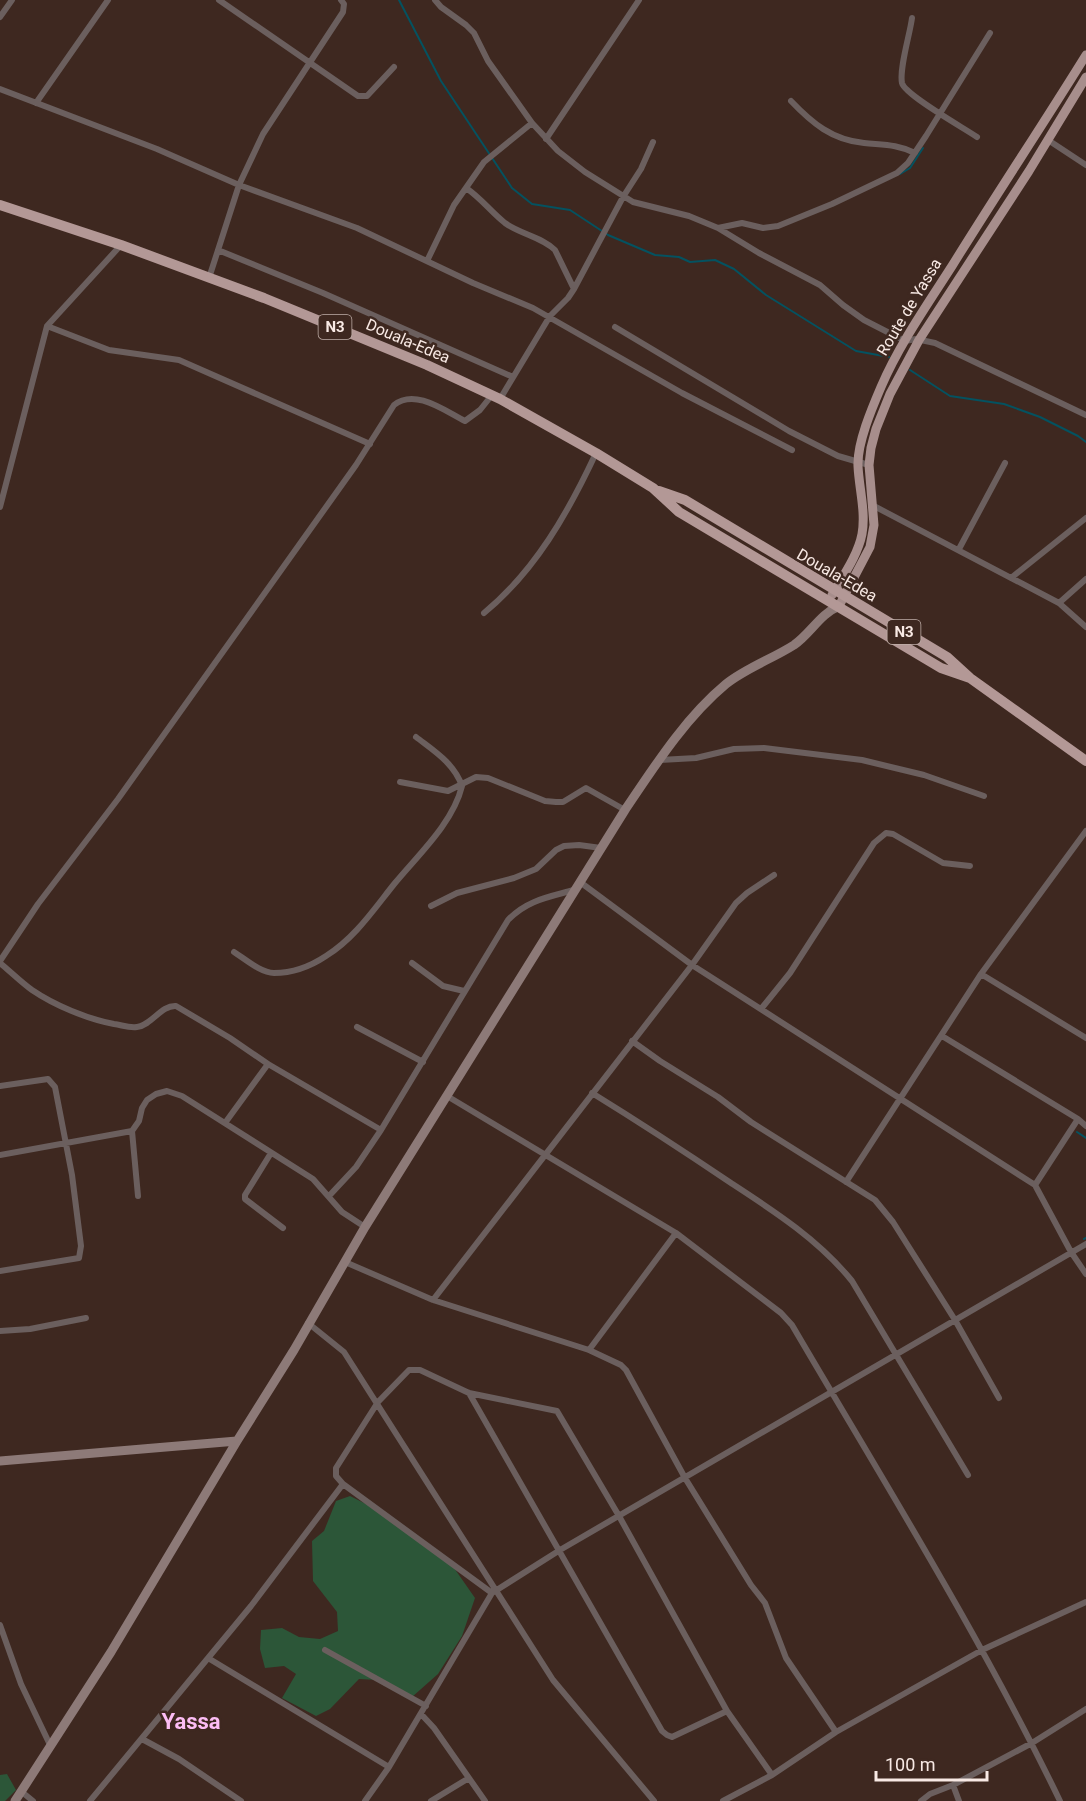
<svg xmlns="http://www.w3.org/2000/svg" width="1086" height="1801" font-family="Roboto,sans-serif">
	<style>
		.green { fill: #2c5638 }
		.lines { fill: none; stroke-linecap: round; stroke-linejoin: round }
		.stream { stroke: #045260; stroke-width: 2 }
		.minor { stroke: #6b5f5e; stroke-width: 6 }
		.secondary { stroke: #8d7a78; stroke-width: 9 }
		.primary { stroke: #a78e8c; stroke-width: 9 }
		.trunk { stroke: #b39896; stroke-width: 10 }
		.labels { text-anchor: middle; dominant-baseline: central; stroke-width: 5; stroke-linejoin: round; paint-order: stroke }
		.shield { fill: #3e2820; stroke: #c0afa9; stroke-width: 1.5 }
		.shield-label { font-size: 15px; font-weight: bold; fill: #f8e9e4 }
		.street-label { font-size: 16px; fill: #f8e9e4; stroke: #3e2820 }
		.district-label { font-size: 22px; font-weight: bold; fill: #fcbdf4; stroke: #3e2820 }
	</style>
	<rect width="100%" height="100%" fill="#3e2820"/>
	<path class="green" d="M 350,1496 L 372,1507 L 452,1565 L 475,1598 L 462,1636 L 438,1674 L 412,1697 L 378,1680 L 359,1679 L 330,1709 L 316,1716 L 282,1698 L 296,1674 L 284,1666 L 265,1668 L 260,1649 L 261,1630 L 282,1628 L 299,1637 L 320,1639 L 338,1631 L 337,1612 L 313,1581 L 312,1541 L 324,1531 L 336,1501 Z
		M 7,1774 L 16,1790 L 5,1801 L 0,1801 L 0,1775 Z"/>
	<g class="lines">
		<path class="stream" d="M 399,0 L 441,81 L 512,188 L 532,204 L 570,210 L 608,235 L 655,255 L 679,257 L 690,262 L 715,260 L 734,269 L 766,295 L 856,351 L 889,357
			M 900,174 L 910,168 L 923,148
			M 910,370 L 950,396 L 1004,404 L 1040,417 L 1078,436 L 1086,442
			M 1077,1132 L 1086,1138
			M 1084,1239 L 1086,1238"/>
		<path class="minor" d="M 219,0 L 358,96 L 367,96 L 394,67
			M 435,0 L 441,7 L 466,25 L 474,33 L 488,61 L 532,123 L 558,151 L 585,172 L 633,202 L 689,216 L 718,228 L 759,253 L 820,285 L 843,305 L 864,320 L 905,341 L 916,339 L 935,343 L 1086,415
			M 0,17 L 12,0
			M 912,18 C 910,34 899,69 902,83 C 905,95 964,128 977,137
			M 0,89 L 157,149 L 239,185 L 357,228 L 473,283 L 533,308 L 682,393 L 792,450
			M 791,101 C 812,123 832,140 864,143 C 883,145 897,144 915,153
			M 36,103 L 108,0
			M 546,139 L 639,0
			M 1048,140 L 1086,165
			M 466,188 C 481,198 491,212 505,223 C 520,234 542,237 555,250 L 574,289
			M 718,228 L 742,223 L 763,228 L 778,226 L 832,204 L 897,173 L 908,163 L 926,136 L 990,33
			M 218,250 L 323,293 L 513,377
			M 427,261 L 454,205 L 484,162 L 532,123
			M 209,278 L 239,185 L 263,134 L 343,12 L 344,4 L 341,0
			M 47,326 L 109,350 L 179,360 L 370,444
			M 615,327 L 789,431 L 838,456 L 869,465
			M 500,399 L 550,316 L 568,298 L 574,289 L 623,197 L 641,169 L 653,142
			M 872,505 L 1059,603 L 1086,627
			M 0,507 L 47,326 L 121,245
			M 959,549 L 1005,463
			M 1011,578 L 1086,518
			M 1059,603 L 1086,579
			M 484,613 C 535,571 568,513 596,453
			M 660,760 L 696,758 L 734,749 L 764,748 L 862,760 L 924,775 L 984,796
			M 400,782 L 448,791 L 476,777 L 488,778 L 545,801 L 556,802 L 563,802 L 586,788 L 625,810
			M 580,882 L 692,965 L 1035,1185 L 1071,1252 L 1086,1274
			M 431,906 L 457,893 L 514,878 L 536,869 L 556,850 L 564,846 L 579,845 L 601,848
			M 234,952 C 245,959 261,973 274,973 C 292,973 311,966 326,956 C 355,938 374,909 395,883 C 418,855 453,823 462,786 C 454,763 434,751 416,737
			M 0,961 L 38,904 L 118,799 L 356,465 L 394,405 C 415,388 445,411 465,421 L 480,410 L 492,395
			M 0,963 C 11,972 21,982 32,990 C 54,1005 87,1019 114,1024 C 122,1025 128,1028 137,1027 C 152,1025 161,1005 176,1006 L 230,1038 L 268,1064 L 381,1130
			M 412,963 L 443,986 L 464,991
			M 981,974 L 1086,1038
			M 761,1009 L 790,973 L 874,843 L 886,833 L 893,834 L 943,863 L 970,866
			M 357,1027 L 423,1062
			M 942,1036 L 1078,1119 L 1086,1126
			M 632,1041 L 660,1061 L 718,1097 L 751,1122 L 875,1200 L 893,1222 L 955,1320 L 999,1398
			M 0,1086 L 48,1079 L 55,1087 L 72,1175 L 81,1246 L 79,1258 L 0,1271
			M 592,1093 C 639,1122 685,1152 731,1183 C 774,1211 819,1240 852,1281 L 968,1475
			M 447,1096 L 676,1233 L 781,1313 L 792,1325 C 884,1482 981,1637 1060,1801
			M 225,1123 L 268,1064
			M 271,1153 L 245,1195 L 245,1199 L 283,1228
			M 0,1155 L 132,1131
			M 846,1182 L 981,974 L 1086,831
			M 1035,1185 L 1078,1119
			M 138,1196 L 132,1131 L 139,1121 L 142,1108 L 147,1100 L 156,1094 L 167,1091 L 182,1096 L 313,1179 L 342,1212 L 365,1227
			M 329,1196 L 356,1167 L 381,1130 L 508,920 C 527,900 549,897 574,890
			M 345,1262 L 433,1300 L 589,1350 L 621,1365 L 626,1370 L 685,1478 L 751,1585 L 765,1603 L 786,1658 L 836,1732
			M 433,1300 L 692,965 L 736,903 L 747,893 L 774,875
			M 308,1323 L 344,1352 L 553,1680 L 654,1801
			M 0,1331 L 30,1329 L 86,1318
			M 589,1350 L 676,1233
			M 469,1393 L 662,1731 L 667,1735 L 672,1737 L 727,1711
			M 492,1593 L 343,1484 L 336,1476 L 336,1468 L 378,1402 L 409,1370 L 420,1370 L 469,1393 L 557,1411 L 619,1516 L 727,1711 L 772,1775
			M 0,1625 L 21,1684 L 51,1747
			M 325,1650 L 426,1706
			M 208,1658 L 389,1767
			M 421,1714 L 434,1728 L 485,1801
			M 142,1739 L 179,1759 L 241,1801
			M 953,1785 L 959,1801
			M 22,1792 L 33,1801
			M 90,1801 L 251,1606 L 343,1484
			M 365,1801 L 389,1767 L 492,1593 L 560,1550 L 1086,1244
			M 431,1801 L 469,1778
			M 723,1801 L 772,1775 L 836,1732 L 982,1650 L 1086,1602
			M 921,1801 L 930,1794 L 953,1785 L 1032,1743 L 1086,1709"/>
		<path class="secondary" d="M 0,1461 L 237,1441
			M 15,1801 L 111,1652 L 237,1441 L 294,1350 L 365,1227 L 625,810 C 654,767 685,718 726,684 C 746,668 772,659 794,645 C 811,633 820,614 839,606"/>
		<path class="primary" d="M 832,595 C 843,576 858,555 862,534 C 866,512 859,488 858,466 C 857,443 872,408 881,387 C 899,345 927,305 952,266 C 996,195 1042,126 1086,55
			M 839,606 L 870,547 L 874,525 L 869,465 L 871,448 L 876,429 L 890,394 L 919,340 L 1029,171 L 1086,77"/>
		<path class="trunk" d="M 0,205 L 121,245 L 264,298 L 427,365 L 500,399 L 596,453 L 653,488 L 679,512 L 941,668 L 970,678
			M 659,491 L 685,500 L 947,657 L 970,678 L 1086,761"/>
	</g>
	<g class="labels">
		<g class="shield">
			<rect x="318.5" y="315" width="33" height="24" rx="4.5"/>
			<rect x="887.5" y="620" width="33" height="24" rx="4.5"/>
		</g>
		<g class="shield-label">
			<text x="335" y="327">N3</text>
			<text x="904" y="632">N3</text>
		</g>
		<g class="street-label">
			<text transform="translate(909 307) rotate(-59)">Route de Yassa</text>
			<text transform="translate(408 341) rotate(23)">Douala-Edea</text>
			<text transform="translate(837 575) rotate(30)">Douala-Edea</text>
		</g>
		<g class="district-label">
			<text x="191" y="1721">Yassa</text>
		</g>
	</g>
	<path d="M876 1771v9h111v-9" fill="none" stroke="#f8e9e4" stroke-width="3"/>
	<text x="885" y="1771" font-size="18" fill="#f8e9e4" stroke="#3e2820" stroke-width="4.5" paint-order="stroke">100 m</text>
</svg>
